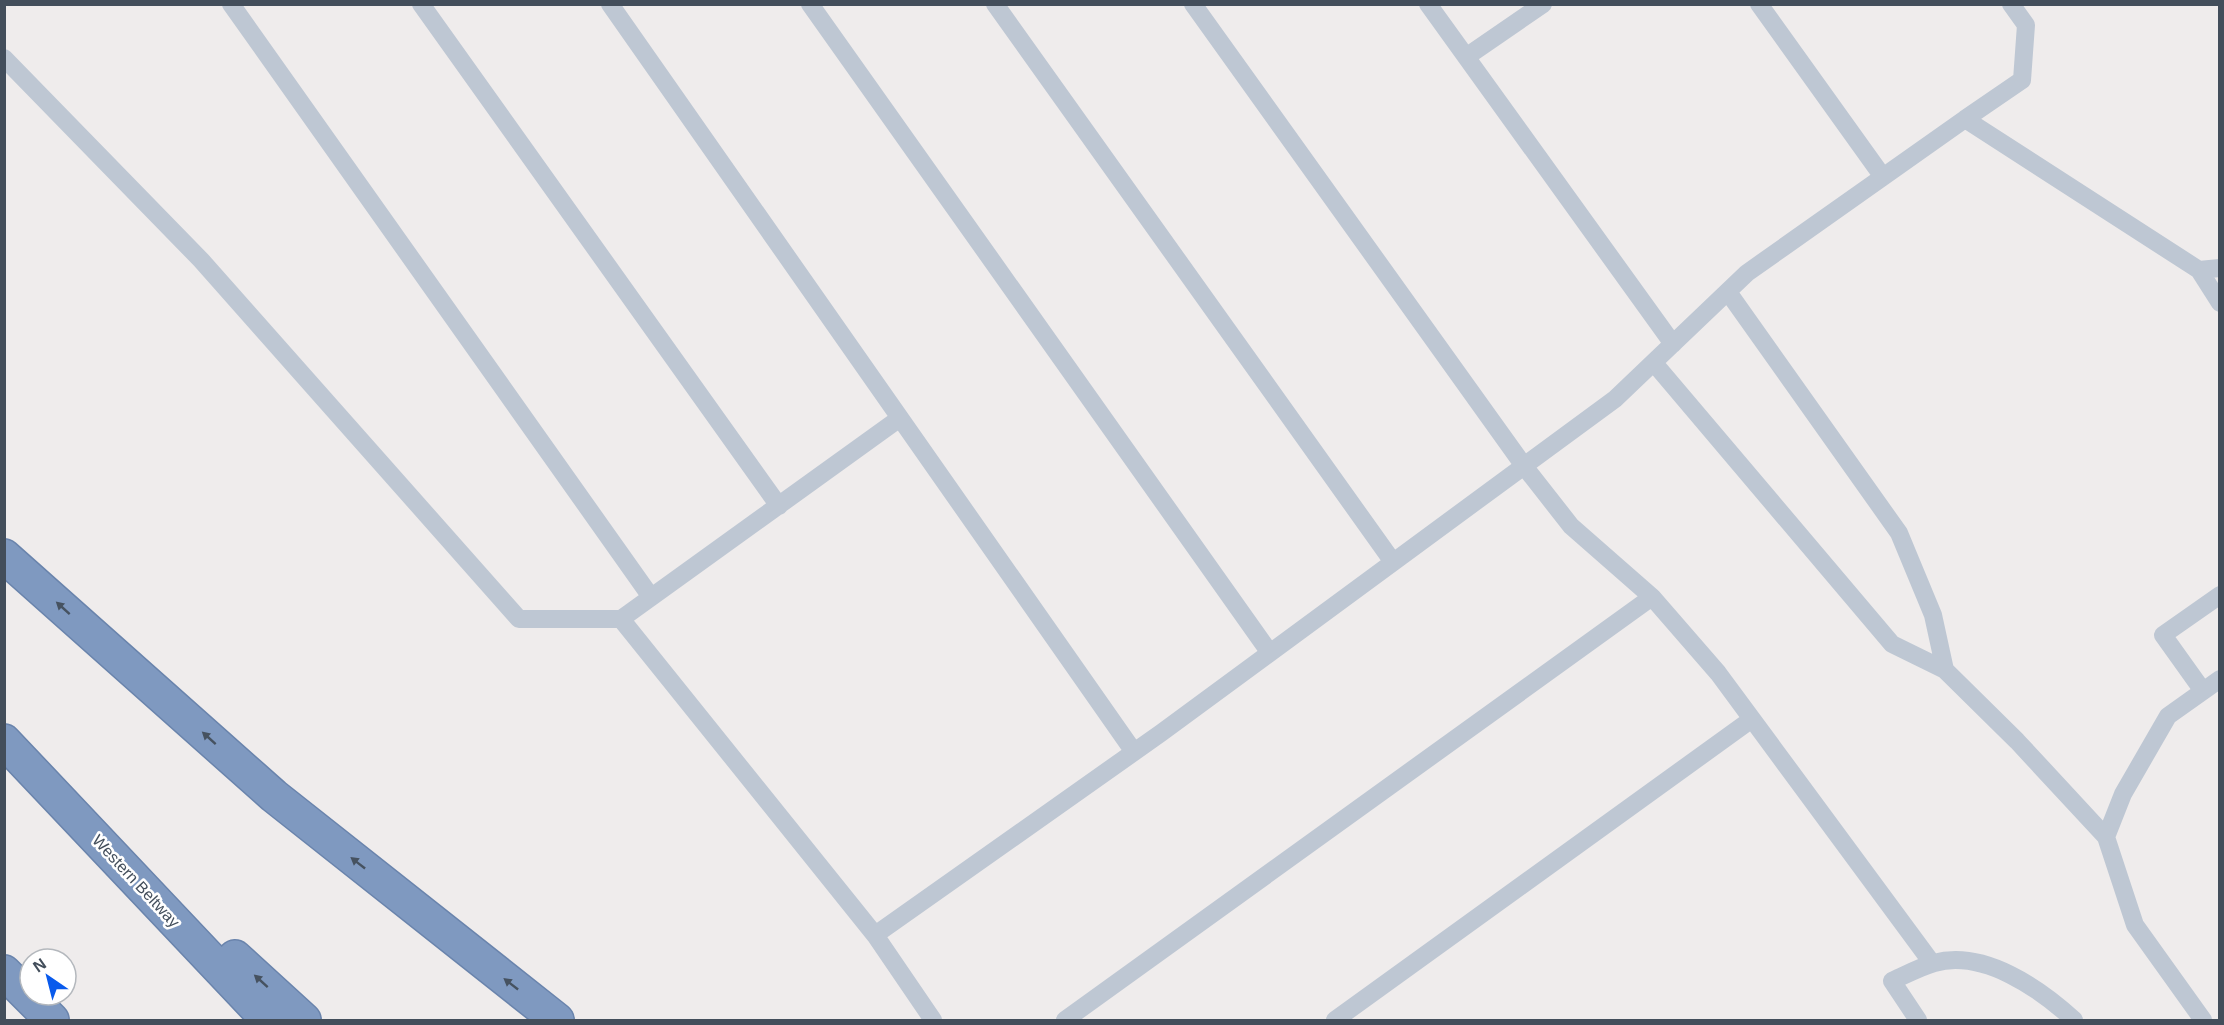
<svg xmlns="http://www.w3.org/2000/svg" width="2224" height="1025" font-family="Helvetica,sans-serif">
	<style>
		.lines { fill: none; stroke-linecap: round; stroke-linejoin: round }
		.motorway-casing { stroke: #6a84ac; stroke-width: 36 }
		.service { stroke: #bec7d3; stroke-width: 18 }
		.motorway { stroke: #7f99c0; stroke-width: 33 }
		.oneway { fill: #465260 }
		.labels { text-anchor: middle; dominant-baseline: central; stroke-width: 5; stroke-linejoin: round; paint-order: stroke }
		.street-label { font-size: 16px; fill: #434e5b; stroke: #fff }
	</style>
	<rect width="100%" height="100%" fill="#efecec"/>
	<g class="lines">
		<g class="motorway-casing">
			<path id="motorway" d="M 4,556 L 274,796 L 557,1020
				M 4,741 L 268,1020
				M 235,957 L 304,1020
				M 4,972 L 52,1020"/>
		</g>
		<path class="service" d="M 231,4 L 651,597
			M 421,4 L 779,506
			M 610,4 L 1134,752
			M 810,4 L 1270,653
			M 995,4 L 1393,562
			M 1193,4 L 1524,466 L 1571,526 L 1652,597 L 1718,673 L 1932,963
			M 1428,4 L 1673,344
			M 1759,4 L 1883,177
			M 1466,57 L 1543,4
			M 4,58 L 201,260 L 519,619 L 621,619 L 875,935 L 1161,733 L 1615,399 L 1747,273 L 1965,119 L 2199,270 L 2220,268
			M 1965,119 L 2022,80 L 2026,25 L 2011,4
			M 2199,270 L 2220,303
			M 1654,363 L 1892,644 L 1945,670 L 1933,615 L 1899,533 L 1728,292
			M 621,619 L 900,418
			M 1945,670 L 2017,741 L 2106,837
			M 2203,691 L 2163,635 L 2220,595
			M 875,935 L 933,1020
			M 1065,1020 L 1652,597
			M 1335,1020 L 1752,719
			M 1918,1020 L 1892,981 C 1905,975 1920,967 1934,963 C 1984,949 2040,989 2074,1020
			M 2203,1020 L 2135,925 L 2106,837 L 2123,794 L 2168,716 L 2220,679"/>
		<use href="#motorway" class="motorway"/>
	</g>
	<defs><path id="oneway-solid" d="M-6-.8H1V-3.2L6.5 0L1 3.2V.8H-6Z" transform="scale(1.5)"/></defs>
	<g class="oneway">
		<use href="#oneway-solid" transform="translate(63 608) rotate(-138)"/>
		<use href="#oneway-solid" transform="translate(209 738) rotate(-138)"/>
		<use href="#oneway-solid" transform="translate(358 863) rotate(-142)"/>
		<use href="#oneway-solid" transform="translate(261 981) rotate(-138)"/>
		<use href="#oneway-solid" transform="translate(511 984) rotate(-142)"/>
	</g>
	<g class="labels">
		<g class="street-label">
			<text transform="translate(136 881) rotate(47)">Western Beltway</text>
		</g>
	</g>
	<rect width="2224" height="1025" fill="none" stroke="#434e5b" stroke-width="12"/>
	<g transform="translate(48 977) rotate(325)"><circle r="28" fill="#ffffff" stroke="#b4b8bd" stroke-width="1.5"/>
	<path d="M0-4.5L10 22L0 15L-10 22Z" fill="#095aec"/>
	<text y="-9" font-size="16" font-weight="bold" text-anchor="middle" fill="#434e5b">N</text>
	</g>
</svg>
